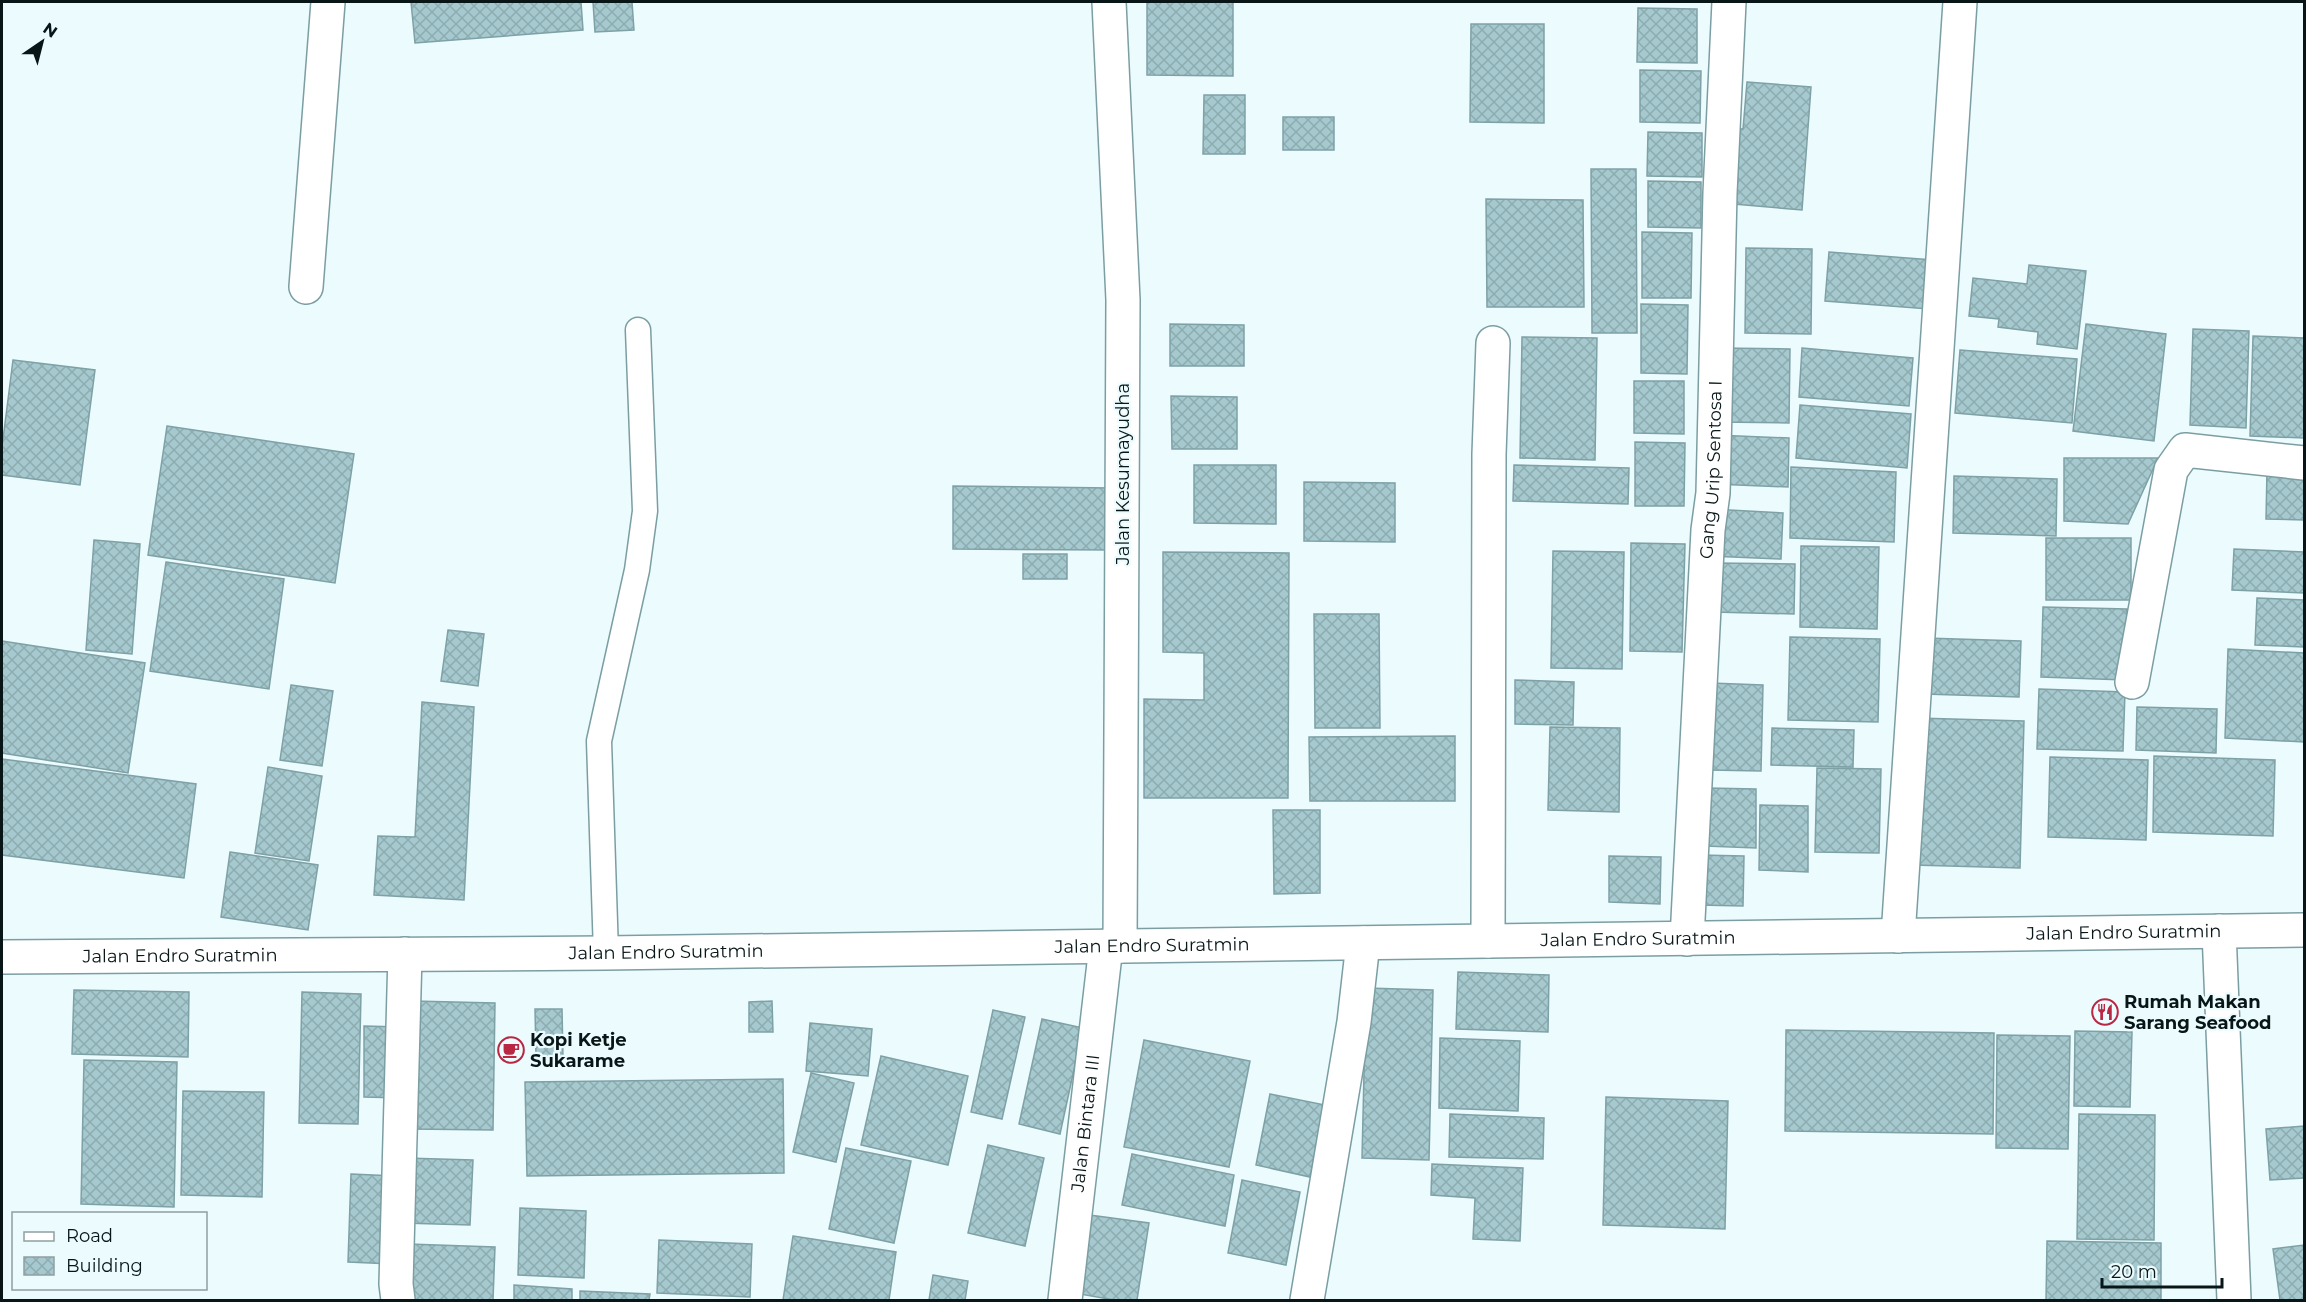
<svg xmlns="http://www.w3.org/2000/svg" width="2306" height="1302" font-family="Montserrat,sans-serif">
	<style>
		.building { fill: url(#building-cross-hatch); stroke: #7ea1a6; stroke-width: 1.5 }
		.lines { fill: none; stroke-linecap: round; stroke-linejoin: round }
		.lane-casing { stroke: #7b9ea3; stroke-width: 27 }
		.street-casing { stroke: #7b9ea3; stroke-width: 36 }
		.secondary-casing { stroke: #7b9ea3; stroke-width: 36 }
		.lane { stroke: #fff; stroke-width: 24 }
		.street { stroke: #fff; stroke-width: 33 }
		.secondary { stroke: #fff; stroke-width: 33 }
		.labels { text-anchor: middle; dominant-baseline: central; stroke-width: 4.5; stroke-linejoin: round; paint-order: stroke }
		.street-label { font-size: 18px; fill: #081618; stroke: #ecfbfd }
		.poi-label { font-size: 18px; font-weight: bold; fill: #081618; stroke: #ecfbfd; text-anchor: start }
	</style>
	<defs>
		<pattern id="building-cross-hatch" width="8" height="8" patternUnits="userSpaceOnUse" patternTransform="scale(1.5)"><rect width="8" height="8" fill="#a5c9ce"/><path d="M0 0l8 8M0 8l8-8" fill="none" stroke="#8dacb0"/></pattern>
	</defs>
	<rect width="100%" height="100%" fill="#ecfbfd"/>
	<path class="building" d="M 411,2 L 581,2 L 583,30 L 415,43 Z
		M 593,2 L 632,2 L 634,30 L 595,32 Z
		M 1147,2 L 1233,2 L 1233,76 L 1147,75 Z
		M 1638,8 L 1697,9 L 1697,63 L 1637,62 Z
		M 1471,24 L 1544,24 L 1544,123 L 1470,122 Z
		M 1640,70 L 1701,71 L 1700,123 L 1640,122 Z
		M 1747,82 L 1811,87 L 1802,210 L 1722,203 L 1728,128 L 1743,129 Z
		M 1204,95 L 1245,95 L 1245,154 L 1203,154 Z
		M 1283,117 L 1334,117 L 1334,150 L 1283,150 Z
		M 1648,132 L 1702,133 L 1702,177 L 1647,176 Z
		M 1591,169 L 1636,169 L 1637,333 L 1592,333 Z
		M 1648,181 L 1701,182 L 1701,228 L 1648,227 Z
		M 1486,199 L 1583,200 L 1584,307 L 1487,307 Z
		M 1642,232 L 1692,233 L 1691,298 L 1642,298 Z
		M 1746,248 L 1812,249 L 1811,334 L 1745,333 Z
		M 1829,252 L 1933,260 L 1929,309 L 1825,301 Z
		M 2029,265 L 2086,271 L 2077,349 L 2037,344 L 2038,332 L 1998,327 L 1999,319 L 1969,316 L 1973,278 L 2027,284 Z
		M 1641,304 L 1688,305 L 1687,374 L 1641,373 Z
		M 1170,324 L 1244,325 L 1244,366 L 1170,366 Z
		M 2086,324 L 2166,334 L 2154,441 L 2073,431 Z
		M 2193,329 L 2249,331 L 2246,428 L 2190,425 Z
		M 2253,336 L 2304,338 L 2304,438 L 2250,436 Z
		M 1522,337 L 1597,338 L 1595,460 L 1520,458 Z
		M 1719,348 L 1790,349 L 1789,423 L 1718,422 Z
		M 1802,348 L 1913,358 L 1909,406 L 1799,397 Z
		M 1960,350 L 2077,359 L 2072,423 L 1955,413 Z
		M 13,360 L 95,370 L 80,485 L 2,475 L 2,447 Z
		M 1634,381 L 1684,381 L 1684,434 L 1634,433 Z
		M 1171,396 L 1237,397 L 1237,449 L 1172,449 Z
		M 1800,405 L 1911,414 L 1907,468 L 1796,458 Z
		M 167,426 L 354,454 L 335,583 L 148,555 Z
		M 1715,435 L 1789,438 L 1788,487 L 1714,484 Z
		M 1635,442 L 1685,443 L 1684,506 L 1635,506 Z
		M 2064,458 L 2158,458 L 2128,524 L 2064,521 Z
		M 1194,465 L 1276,465 L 1276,524 L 1194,523 Z
		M 1514,465 L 1629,468 L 1628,504 L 1513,501 Z
		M 1791,467 L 1896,472 L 1894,542 L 1790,538 Z
		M 2267,470 L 2304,471 L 2304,520 L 2266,519 Z
		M 1954,476 L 2057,479 L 2056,536 L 1953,533 Z
		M 1304,482 L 1395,483 L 1395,542 L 1304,541 Z
		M 953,486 L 1111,488 L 1112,550 L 953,549 Z
		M 1711,509 L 1783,513 L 1781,559 L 1709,556 Z
		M 2046,538 L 2131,538 L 2131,600 L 2046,600 Z
		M 94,540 L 140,544 L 132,654 L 86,650 Z
		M 1631,543 L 1685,544 L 1682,652 L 1630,651 Z
		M 1801,546 L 1879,547 L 1877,629 L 1800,627 Z
		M 2234,549 L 2304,552 L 2304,593 L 2232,590 Z
		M 1553,551 L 1624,552 L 1622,669 L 1551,668 Z
		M 1163,552 L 1289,553 L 1288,798 L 1144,798 L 1144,699 L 1204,700 L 1204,653 L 1163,652 Z
		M 1023,554 L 1067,554 L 1067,579 L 1023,579 Z
		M 166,562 L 284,579 L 269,689 L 150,671 Z
		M 1714,563 L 1795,564 L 1794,614 L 1713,612 Z
		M 2257,598 L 2304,600 L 2304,647 L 2255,645 Z
		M 2043,607 L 2127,609 L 2125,680 L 2041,677 Z
		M 1314,614 L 1379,614 L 1380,728 L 1315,728 Z
		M 448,630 L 484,634 L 478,686 L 441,681 Z
		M 1790,637 L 1880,639 L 1878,722 L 1788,720 Z
		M 1925,638 L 2021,641 L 2019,697 L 1924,694 Z
		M 2,641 L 145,663 L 128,773 L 2,753 Z
		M 2228,649 L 2304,653 L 2304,742 L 2225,738 Z
		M 1515,680 L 1574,682 L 1573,725 L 1515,724 Z
		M 1710,683 L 1763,685 L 1761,771 L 1709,770 Z
		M 291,685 L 333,691 L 322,766 L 280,760 Z
		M 2039,689 L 2125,692 L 2123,751 L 2037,749 Z
		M 422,702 L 474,707 L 464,900 L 374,895 L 378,836 L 415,837 Z
		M 2137,707 L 2217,709 L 2216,753 L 2136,750 Z
		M 1916,718 L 2024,721 L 2020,868 L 1913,865 Z
		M 1550,727 L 1620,728 L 1619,812 L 1548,810 Z
		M 1772,728 L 1854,730 L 1853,767 L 1771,765 Z
		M 1455,736 L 1455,801 L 1310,801 L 1309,737 Z
		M 2154,756 L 2275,760 L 2273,836 L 2153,832 Z
		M 2050,757 L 2148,760 L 2146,840 L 2048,837 Z
		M 2,759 L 196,784 L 184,878 L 2,855 Z
		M 268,767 L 322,776 L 309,861 L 255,853 Z
		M 1817,768 L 1881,769 L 1879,853 L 1815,852 Z
		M 1707,788 L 1756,789 L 1756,848 L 1706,846 Z
		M 1760,805 L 1808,806 L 1808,872 L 1759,870 Z
		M 1273,810 L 1320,810 L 1320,893 L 1274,894 Z
		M 230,852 L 318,865 L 308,930 L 221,917 Z
		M 1700,855 L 1744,856 L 1743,906 L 1699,905 Z
		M 1609,856 L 1661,857 L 1660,904 L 1609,902 Z
		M 1458,972 L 1549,975 L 1548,1032 L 1456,1029 Z
		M 1366,988 L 1433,990 L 1429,1160 L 1362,1158 Z
		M 74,990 L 189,992 L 188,1057 L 72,1054 Z
		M 302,992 L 361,994 L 358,1124 L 299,1123 Z
		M 413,1001 L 495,1003 L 493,1130 L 411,1129 Z
		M 772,1001 L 773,1032 L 749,1032 L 749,1002 Z
		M 535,1009 L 562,1009 L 563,1057 L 536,1057 Z
		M 993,1010 L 1025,1017 L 1002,1119 L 971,1112 Z
		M 1042,1019 L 1083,1028 L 1060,1134 L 1019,1124 Z
		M 810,1023 L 872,1029 L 868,1076 L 806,1071 Z
		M 364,1026 L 401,1027 L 400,1098 L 364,1097 Z
		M 1786,1030 L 1994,1033 L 1993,1134 L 1785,1131 Z
		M 2075,1031 L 2132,1032 L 2130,1107 L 2074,1106 Z
		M 1997,1035 L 2070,1036 L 2068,1149 L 1996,1148 Z
		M 1440,1038 L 1520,1041 L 1518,1111 L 1439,1108 Z
		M 1144,1040 L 1250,1061 L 1229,1167 L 1124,1147 Z
		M 881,1056 L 968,1076 L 948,1165 L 861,1145 Z
		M 84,1060 L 177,1062 L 174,1207 L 81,1204 Z
		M 811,1073 L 854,1083 L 836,1162 L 793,1152 Z
		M 783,1079 L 784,1173 L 527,1176 L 525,1082 Z
		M 183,1091 L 264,1092 L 262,1197 L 181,1195 Z
		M 1270,1094 L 1325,1105 L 1310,1177 L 1256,1165 Z
		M 1606,1097 L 1728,1101 L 1725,1229 L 1603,1225 Z
		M 1450,1114 L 1544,1118 L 1543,1159 L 1449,1157 Z
		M 2079,1114 L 2155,1115 L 2154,1240 L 2077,1239 Z
		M 2304,1126 L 2304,1178 L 2270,1180 L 2266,1129 Z
		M 988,1145 L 1044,1158 L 1025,1246 L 968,1233 Z
		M 846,1148 L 911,1161 L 894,1243 L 829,1229 Z
		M 1132,1154 L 1234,1175 L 1225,1226 L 1122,1205 Z
		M 405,1158 L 473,1160 L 470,1225 L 403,1223 Z
		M 1432,1164 L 1523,1168 L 1520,1241 L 1473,1239 L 1475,1198 L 1431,1195 Z
		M 351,1174 L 395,1176 L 392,1264 L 348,1262 Z
		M 1242,1180 L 1300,1192 L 1286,1265 L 1228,1253 Z
		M 520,1208 L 586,1211 L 584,1278 L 518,1275 Z
		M 1082,1214 L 1149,1223 L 1137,1300 L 1114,1300 L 1074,1293 Z
		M 793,1236 L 896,1252 L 889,1300 L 783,1300 Z
		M 659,1240 L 752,1244 L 750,1297 L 657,1293 Z
		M 2047,1241 L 2161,1243 L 2161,1300 L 2046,1300 Z
		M 408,1244 L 495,1247 L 493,1300 L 406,1300 Z
		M 2304,1245 L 2304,1300 L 2280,1300 L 2273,1249 Z
		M 933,1275 L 968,1281 L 965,1300 L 929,1300 Z
		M 514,1285 L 572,1289 L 572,1300 L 514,1300 Z
		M 580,1291 L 650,1294 L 649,1300 L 580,1300 Z"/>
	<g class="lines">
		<g class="lane-casing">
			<path id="lane" d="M 606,953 L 599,741 L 637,570 L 645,511 L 638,330"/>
		</g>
		<g class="street-casing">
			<g id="street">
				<path d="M 1109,2 L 1123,300 L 1120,946"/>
				<path d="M 306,287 L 328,2"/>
				<path d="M 2132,682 L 2171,470 L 2185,450 L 2304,463"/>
				<path d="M 1898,936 L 1960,2"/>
				<path id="s1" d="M 1687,939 L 1708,530 L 1713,493 L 1720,193 L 1729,2"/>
				<path d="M 1488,941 L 1489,454 L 1493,343"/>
				<path d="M 398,1300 L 396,1284 L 405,954"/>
				<path id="s2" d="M 1065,1300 L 1106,946"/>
				<path d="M 1307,1300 L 1354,1022 L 1363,943"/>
			</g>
		</g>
		<g class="secondary-casing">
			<g id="secondary">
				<path d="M 2219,931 L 2234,1300"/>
				<path id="s3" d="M 2,957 L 606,953 L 2304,930"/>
			</g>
		</g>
		<use href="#lane" class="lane"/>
		<use href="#street" class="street"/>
		<use href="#secondary" class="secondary"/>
	</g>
	<defs>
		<g id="restaurant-ring" transform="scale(1.35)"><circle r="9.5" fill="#ecfbfd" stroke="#b92743" stroke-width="1.5"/><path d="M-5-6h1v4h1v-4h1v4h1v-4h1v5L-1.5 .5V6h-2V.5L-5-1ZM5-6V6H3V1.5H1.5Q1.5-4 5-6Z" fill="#b92743"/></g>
		<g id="cafe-ring" transform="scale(1.35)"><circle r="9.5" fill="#ecfbfd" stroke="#b92743" stroke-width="1.5"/><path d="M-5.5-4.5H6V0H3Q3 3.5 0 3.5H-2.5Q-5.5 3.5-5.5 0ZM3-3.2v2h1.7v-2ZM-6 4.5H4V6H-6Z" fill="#b92743"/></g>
	</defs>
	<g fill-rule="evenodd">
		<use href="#restaurant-ring" x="2105" y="1012"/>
		<use href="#cafe-ring" x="511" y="1050"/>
	</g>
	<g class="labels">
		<g class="street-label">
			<text stroke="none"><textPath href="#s1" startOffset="470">Gang Urip Sentosa I</textPath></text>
			<text transform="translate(1123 474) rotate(-90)">Jalan Kesumayudha</text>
			<text stroke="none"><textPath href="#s3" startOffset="2122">Jalan Endro Suratmin</textPath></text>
			<text stroke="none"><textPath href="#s3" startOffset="1636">Jalan Endro Suratmin</textPath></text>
			<text stroke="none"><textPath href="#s3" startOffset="1150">Jalan Endro Suratmin</textPath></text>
			<text stroke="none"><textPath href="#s3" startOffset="664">Jalan Endro Suratmin</textPath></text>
			<text stroke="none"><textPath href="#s3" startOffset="178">Jalan Endro Suratmin</textPath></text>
			<text stroke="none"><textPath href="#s2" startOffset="178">Jalan Bintara III</textPath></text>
		</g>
		<g class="poi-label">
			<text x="2124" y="1002">Rumah Makan<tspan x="2124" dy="21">Sarang Seafood</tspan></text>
			<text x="530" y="1040">Kopi Ketje<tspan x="530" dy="21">Sukarame</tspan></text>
		</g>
	</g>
	<rect width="2306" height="1302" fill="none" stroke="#081618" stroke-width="6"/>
	<rect x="12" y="1212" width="195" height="78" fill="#ecfbfd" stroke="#919fa1" stroke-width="1.5"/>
	<rect x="24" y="1232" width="30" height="9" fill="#ffffff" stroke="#919fa1" stroke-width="1.5"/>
	<text x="66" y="1242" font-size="18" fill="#081618">Road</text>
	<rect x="24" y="1257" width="30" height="18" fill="url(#building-cross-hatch)" stroke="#919fa1" stroke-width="1.5"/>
	<text x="66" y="1272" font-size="18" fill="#081618">Building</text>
	<g transform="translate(42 42) rotate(35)" stroke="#ecfbfd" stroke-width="4.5" paint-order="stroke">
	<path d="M0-4.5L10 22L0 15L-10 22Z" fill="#081618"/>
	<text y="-9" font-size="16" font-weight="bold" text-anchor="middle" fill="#081618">N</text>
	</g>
	<path d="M2102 1278v9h120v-9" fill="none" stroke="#081618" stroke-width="3"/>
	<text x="2111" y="1278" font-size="18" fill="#081618" stroke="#ecfbfd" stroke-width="4.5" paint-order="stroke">20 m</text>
</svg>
